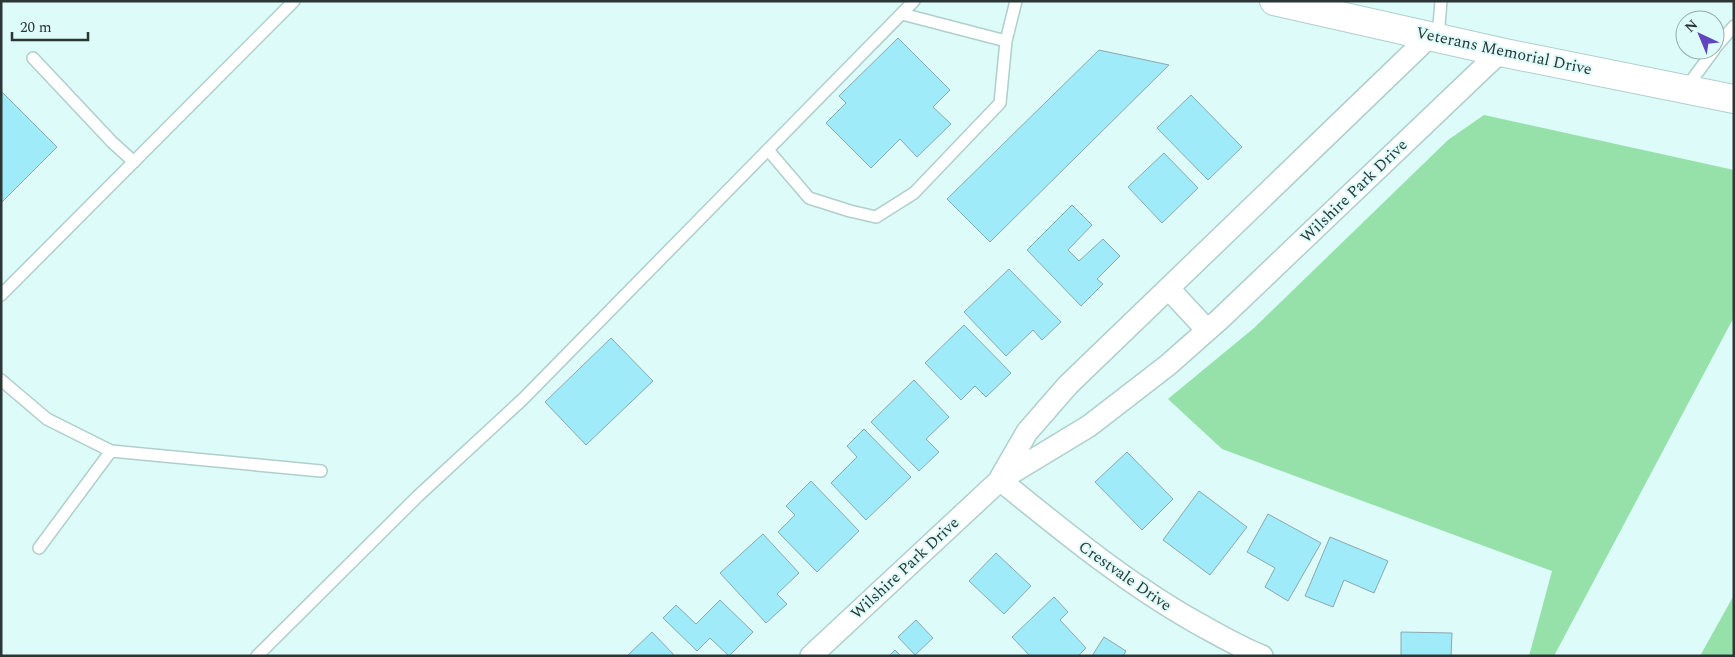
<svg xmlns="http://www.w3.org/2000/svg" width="1735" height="657" font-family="Spectral,serif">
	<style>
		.green { fill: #96e1aa }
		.building { fill: #a0ebf9; stroke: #8ba8ad }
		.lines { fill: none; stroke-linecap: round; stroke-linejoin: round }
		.lane-casing { stroke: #b0cfcc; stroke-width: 14 }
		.street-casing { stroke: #b0cfcc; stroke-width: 24 }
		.secondary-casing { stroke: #b0cfcc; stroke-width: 30 }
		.lane { stroke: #fff; stroke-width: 11 }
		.street { stroke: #fff; stroke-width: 21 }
		.secondary { stroke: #fff; stroke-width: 28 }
		.labels { text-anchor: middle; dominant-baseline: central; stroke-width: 4; stroke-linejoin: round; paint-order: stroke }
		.street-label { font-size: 16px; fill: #2b3736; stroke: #dcfbf9 }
	</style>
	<rect width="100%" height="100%" fill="#dcfbf9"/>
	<path class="green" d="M 1484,115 L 1734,170 L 1734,317 L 1554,656 L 1529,656 L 1552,571 L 1222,449 L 1168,399 L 1254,328 L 1448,140 Z
		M 1734,595 L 1734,656 L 1700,656 Z"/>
	<path class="building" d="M 898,38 L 950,90 L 933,107 L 951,124 L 917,157 L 900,139 L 871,168 L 826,123 L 846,103 L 839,96 Z
		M 1099,50 L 1169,65 L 990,242 L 947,199 Z
		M 1,91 L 57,147 L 1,203 Z
		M 1191,95 L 1242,147 L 1208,180 L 1157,128 Z
		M 1164,153 L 1198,188 L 1162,223 L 1128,187 Z
		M 1072,205 L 1092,225 L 1068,250 L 1079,261 L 1103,239 L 1120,256 L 1097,279 L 1103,284 L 1081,306 L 1027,250 Z
		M 1009,269 L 1061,322 L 1042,340 L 1033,330 L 1006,356 L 964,312 Z
		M 964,325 L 1011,373 L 986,397 L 975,386 L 961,400 L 925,363 Z
		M 611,338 L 653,381 L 586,445 L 545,402 Z
		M 914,380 L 949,417 L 926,439 L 939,452 L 919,471 L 871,422 Z
		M 864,429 L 911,477 L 866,520 L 831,483 L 857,457 L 847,446 Z
		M 1127,452 L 1173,499 L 1142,530 L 1095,482 Z
		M 811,481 L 859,531 L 817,572 L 778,532 L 795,515 L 786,506 Z
		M 1199,491 L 1247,527 L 1210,575 L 1163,540 Z
		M 1268,514 L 1321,543 L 1288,601 L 1265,587 L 1275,568 L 1247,552 Z
		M 763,534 L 799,573 L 777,594 L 787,604 L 766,623 L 720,573 Z
		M 1330,537 L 1388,561 L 1374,593 L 1344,580 L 1333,607 L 1305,596 Z
		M 996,553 L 1031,586 L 1004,614 L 969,581 Z
		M 1054,597 L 1068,612 L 1060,620 L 1086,648 L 1078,656 L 1030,656 L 1012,637 Z
		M 720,600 L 753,632 L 729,656 L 710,638 L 697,651 L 663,618 L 676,605 L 696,624 Z
		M 916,620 L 933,638 L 915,655 L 898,637 Z
		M 652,632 L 675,656 L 627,656 Z
		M 1401,632 L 1452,633 L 1451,656 L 1401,656 Z
		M 1104,637 L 1126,651 L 1123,656 L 1092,656 Z
		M 895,650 L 901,656 L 889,656 Z"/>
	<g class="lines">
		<g class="lane-casing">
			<path id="lane" d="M 902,14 L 1006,41 L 1016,1
				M 1438,38 L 1441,1
				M 1715,48 L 1734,26
				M 33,58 L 112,142 L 134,162
				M 1686,88 L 1714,50
				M 768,150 L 809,198 L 850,211 L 876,217 L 914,193 L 1000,103 L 1006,41
				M 1,295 L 294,1
				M 1,380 L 47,419 L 111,451 L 321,471
				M 39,548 L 111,451
				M 257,656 L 418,496 L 523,399 L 914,1"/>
		</g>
		<g class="street-casing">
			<path id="street" d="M 1169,289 L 1207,330
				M 1001,477 L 1027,432 L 1068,385 L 1430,36
				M 1000,480 C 1063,531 1126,583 1197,623 C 1219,635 1239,647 1262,656
				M 811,656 L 1000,480 L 1089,426 L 1168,365 L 1220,319 L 1500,52"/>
		</g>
		<g class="secondary-casing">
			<path id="secondary" d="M 1274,1 L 1500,52 L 1734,99"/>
		</g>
		<use href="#lane" class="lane"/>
		<use href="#street" class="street"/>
		<use href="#secondary" class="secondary"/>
	</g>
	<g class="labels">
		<g class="street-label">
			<text transform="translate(1504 51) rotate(12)">Veterans Memorial Drive</text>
			<text transform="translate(1354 191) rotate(-44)">Wilshire Park Drive</text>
			<text transform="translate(905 568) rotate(-43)">Wilshire Park Drive</text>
			<text transform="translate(1125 576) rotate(35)">Crestvale Drive</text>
		</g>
	</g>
	<rect width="1735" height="657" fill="none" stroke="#2b3736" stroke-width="5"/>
	<g transform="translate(1700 35) rotate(316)"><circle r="24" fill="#dcfbf9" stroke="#95adab"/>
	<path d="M0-4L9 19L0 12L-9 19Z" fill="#6145bd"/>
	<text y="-8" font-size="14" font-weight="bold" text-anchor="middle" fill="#2b3736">N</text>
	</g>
	<path d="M12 32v8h76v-8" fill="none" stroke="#2b3736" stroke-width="2.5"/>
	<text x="20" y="32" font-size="15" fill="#2b3736" stroke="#dcfbf9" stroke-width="4" paint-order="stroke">20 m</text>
</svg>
